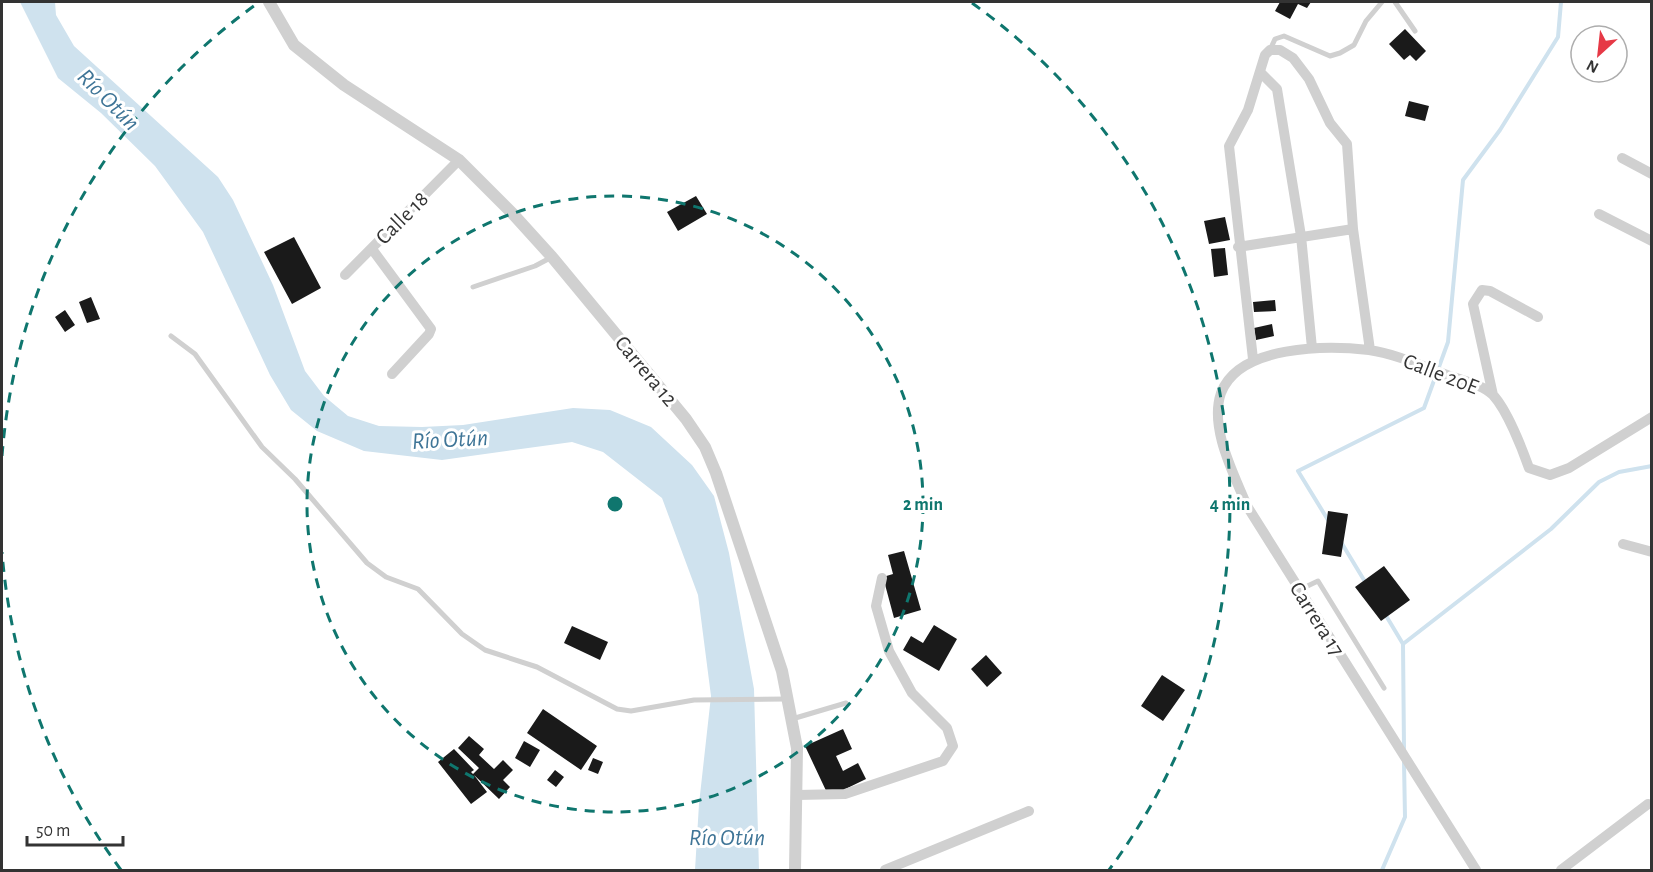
<svg xmlns="http://www.w3.org/2000/svg" width="1653" height="872" font-family="'Alegreya Sans',sans-serif">
	<style>
		.water { fill: #cfe2ee }
		.lines { fill: none; stroke-linecap: round; stroke-linejoin: round }
		.stream { stroke: #cfe2ee; stroke-width: 4 }
		.building { fill: #1a1a1a }
		.service { stroke: #d0d0d0; stroke-width: 5 }
		.minor { stroke: #d0d0d0; stroke-width: 10 }
		.tertiary { stroke: #d0d0d0; stroke-width: 12 }
		.ring { fill: none; stroke: #0f766e; stroke-width: 3; stroke-dasharray: 10 8 }
		.labels { text-anchor: middle; dominant-baseline: central; stroke-width: 6; stroke-linejoin: round; paint-order: stroke }
		.street-label { font-size: 22px; fill: #333; stroke: #fff }
		.water-label { font-size: 24px; font-style: italic; fill: #3f7597; stroke: #fff }
		.centre { fill: #0f766e; stroke: #fff; stroke-width: 3 }
		.ring-label { font-size: 18px; text-anchor: middle; font-weight: bold; fill: #0f766e; stroke: #fff; stroke-width: 6; stroke-linejoin: round; paint-order: stroke }
	</style>
	<rect width="100%" height="100%" fill="#fff"/>
	<path class="water" d="M 20,2 L 55,2 L 56,15 L 74,46 L 218,177 L 233,200 L 273,285 L 305,371 L 324,396 L 348,416 L 379,426 L 422,427 L 463,425 L 573,408 L 610,410 L 651,427 L 692,465 L 714,496 L 729,553 L 754,689 L 759,870 L 695,870 L 699,804 L 711,696 L 698,595 L 662,498 L 603,452 L 572,442 L 442,460 L 364,451 L 317,431 L 291,410 L 270,375 L 203,232 L 155,166 L 101,113 L 58,78 Z"/>
	<g class="lines">
		<path class="stream" d="M 1328,520 L 1298,471 L 1424,408 L 1448,342 L 1463,180 L 1500,130 L 1558,37 L 1561,2
			M 1341,542 L 1367,585
			M 1385,614 L 1403,644 L 1404,749
			M 1403,644 L 1551,529 L 1599,482 L 1619,472 L 1652,466
			M 1382,870 L 1405,817 L 1404,762"/>
	</g>
	<path class="building" d="M 1280,2 L 1311,2 L 1307,8 L 1298,4 L 1290,19 L 1275,11 Z
		M 1405,29 L 1426,51 L 1416,61 L 1410,55 L 1404,60 L 1389,44 Z
		M 1409,101 L 1429,106 L 1425,121 L 1405,116 Z
		M 696,196 L 707,214 L 678,231 L 667,212 Z
		M 1225,217 L 1230,240 L 1209,244 L 1204,221 Z
		M 294,237 L 321,288 L 292,304 L 264,252 Z
		M 1225,248 L 1228,275 L 1214,277 L 1211,249 Z
		M 91,297 L 100,319 L 87,323 L 79,302 Z
		M 1275,300 L 1276,311 L 1254,312 L 1253,302 Z
		M 65,310 L 75,325 L 65,332 L 55,317 Z
		M 1272,324 L 1274,336 L 1256,340 L 1254,328 Z
		M 1328,511 L 1348,514 L 1341,557 L 1322,554 Z
		M 904,551 L 921,610 L 894,618 L 883,577 L 893,574 L 888,555 Z
		M 1384,566 L 1410,600 L 1381,621 L 1355,587 Z
		M 934,625 L 957,639 L 939,671 L 903,650 L 911,636 L 923,643 Z
		M 572,626 L 608,642 L 600,660 L 564,643 Z
		M 986,655 L 1002,673 L 987,687 L 971,669 Z
		M 1162,675 L 1185,690 L 1163,721 L 1141,706 Z
		M 543,709 L 597,746 L 581,770 L 527,733 Z
		M 843,729 L 852,749 L 836,756 L 843,771 L 858,763 L 866,779 L 829,797 L 805,746 Z
		M 469,736 L 484,749 L 479,755 L 494,769 L 503,760 L 513,770 L 503,780 L 510,787 L 499,799 L 474,775 L 487,792 L 471,804 L 438,762 L 454,749 L 474,770 L 471,772 L 473,774 L 479,768 L 458,748 Z
		M 524,741 L 540,750 L 530,767 L 515,758 Z
		M 593,758 L 603,762 L 598,774 L 588,770 Z
		M 555,770 L 564,777 L 556,787 L 547,780 Z"/>
	<g class="lines">
		<path class="service" d="M 1395,2 L 1415,31
			M 1270,50 L 1275,39 L 1284,36 L 1330,56 L 1340,53 L 1354,45 L 1366,21 L 1382,2
			M 473,287 L 535,266 L 552,257
			M 171,336 L 195,354 L 262,447 L 295,479 L 367,563 L 386,577 L 418,589 L 462,634 L 485,650 L 537,667 L 617,709 L 631,711 L 694,700 L 786,699
			M 1299,590 L 1318,581 L 1384,688
			M 792,719 L 846,703"/>
		<path class="minor" d="M 1260,72 L 1277,89 L 1301,236 L 1312,348
			M 1622,158 L 1652,174
			M 1599,214 L 1652,241
			M 1238,247 L 1353,229
			M 372,249 L 431,329 L 429,334 L 392,374
			M 345,275 L 459,160
			M 1253,359 L 1229,146 L 1248,110 L 1265,55 L 1270,50 L 1280,50 L 1293,58 L 1309,79 L 1330,123 L 1347,144 L 1353,229 L 1370,350
			M 1493,395 L 1473,304 L 1482,290 L 1490,291 L 1538,317
			M 1623,544 L 1652,552
			M 797,795 L 845,794 L 943,761 L 953,746 L 947,728 L 912,693 L 889,651 L 876,606 L 882,578
			M 885,870 L 1029,811
			M 1476,870 L 1247,506 C 1234,474 1209,428 1221,393 C 1239,345 1327,345 1369,350 C 1396,354 1422,366 1447,375 C 1461,380 1482,384 1493,395 C 1507,410 1522,448 1529,468 L 1550,475 L 1569,468 L 1652,417
			M 1561,870 L 1648,804"/>
		<path class="tertiary" d="M 269,2 L 294,45 L 344,85 L 459,160 L 513,214 L 552,257 L 686,419 L 705,447 L 716,473 L 782,671 L 797,748 L 795,870"/>
	</g>
	<g class="ring">
		<circle cx="615" cy="504" r="308"/>
		<path d="M121 870A615 615 0 0 1 2 552M2 456A615 615 0 0 1 258 3M972 3A615 615 0 0 1 1109 870"/>
	</g>
	<g class="labels">
		<g class="street-label">
			<text transform="translate(402 218) rotate(-45)">Calle 18</text>
			<text transform="translate(646 371) rotate(50)">Carrera 12</text>
			<text transform="translate(1441 374) rotate(21)">Calle 20E</text>
			<text transform="translate(1317 619) rotate(58)">Carrera 17</text>
		</g>
		<g class="water-label">
			<text transform="translate(108 100) rotate(45)">Río Otún</text>
			<text transform="translate(450 440) rotate(-3)">Río Otún</text>
			<text x="727" y="838">Río Otún</text>
		</g>
	</g>
	<circle cx="615" cy="504" r="9" class="centre"/>
	<g class="ring-label">
		<text x="923" y="510">2 min</text>
		<text x="1230" y="510">4 min</text>
	</g>
	<rect width="1653" height="872" fill="none" stroke="#333333" stroke-width="6"/>
	<g transform="translate(1599 54) rotate(207)"><circle r="28" fill="#ffffff" stroke="#adadad" stroke-width="1.5"/>
	<path d="M0-4.5L10 22L0 15L-10 22Z" fill="#e63946"/>
	<text y="-9" font-size="16" font-weight="bold" text-anchor="middle" fill="#333333">N</text>
	</g>
	<path d="M27 836v9h96v-9" fill="none" stroke="#333333" stroke-width="3"/>
	<text x="36" y="836" font-size="18" fill="#333333" stroke="#ffffff" stroke-width="4.5" paint-order="stroke">50 m</text>
</svg>
